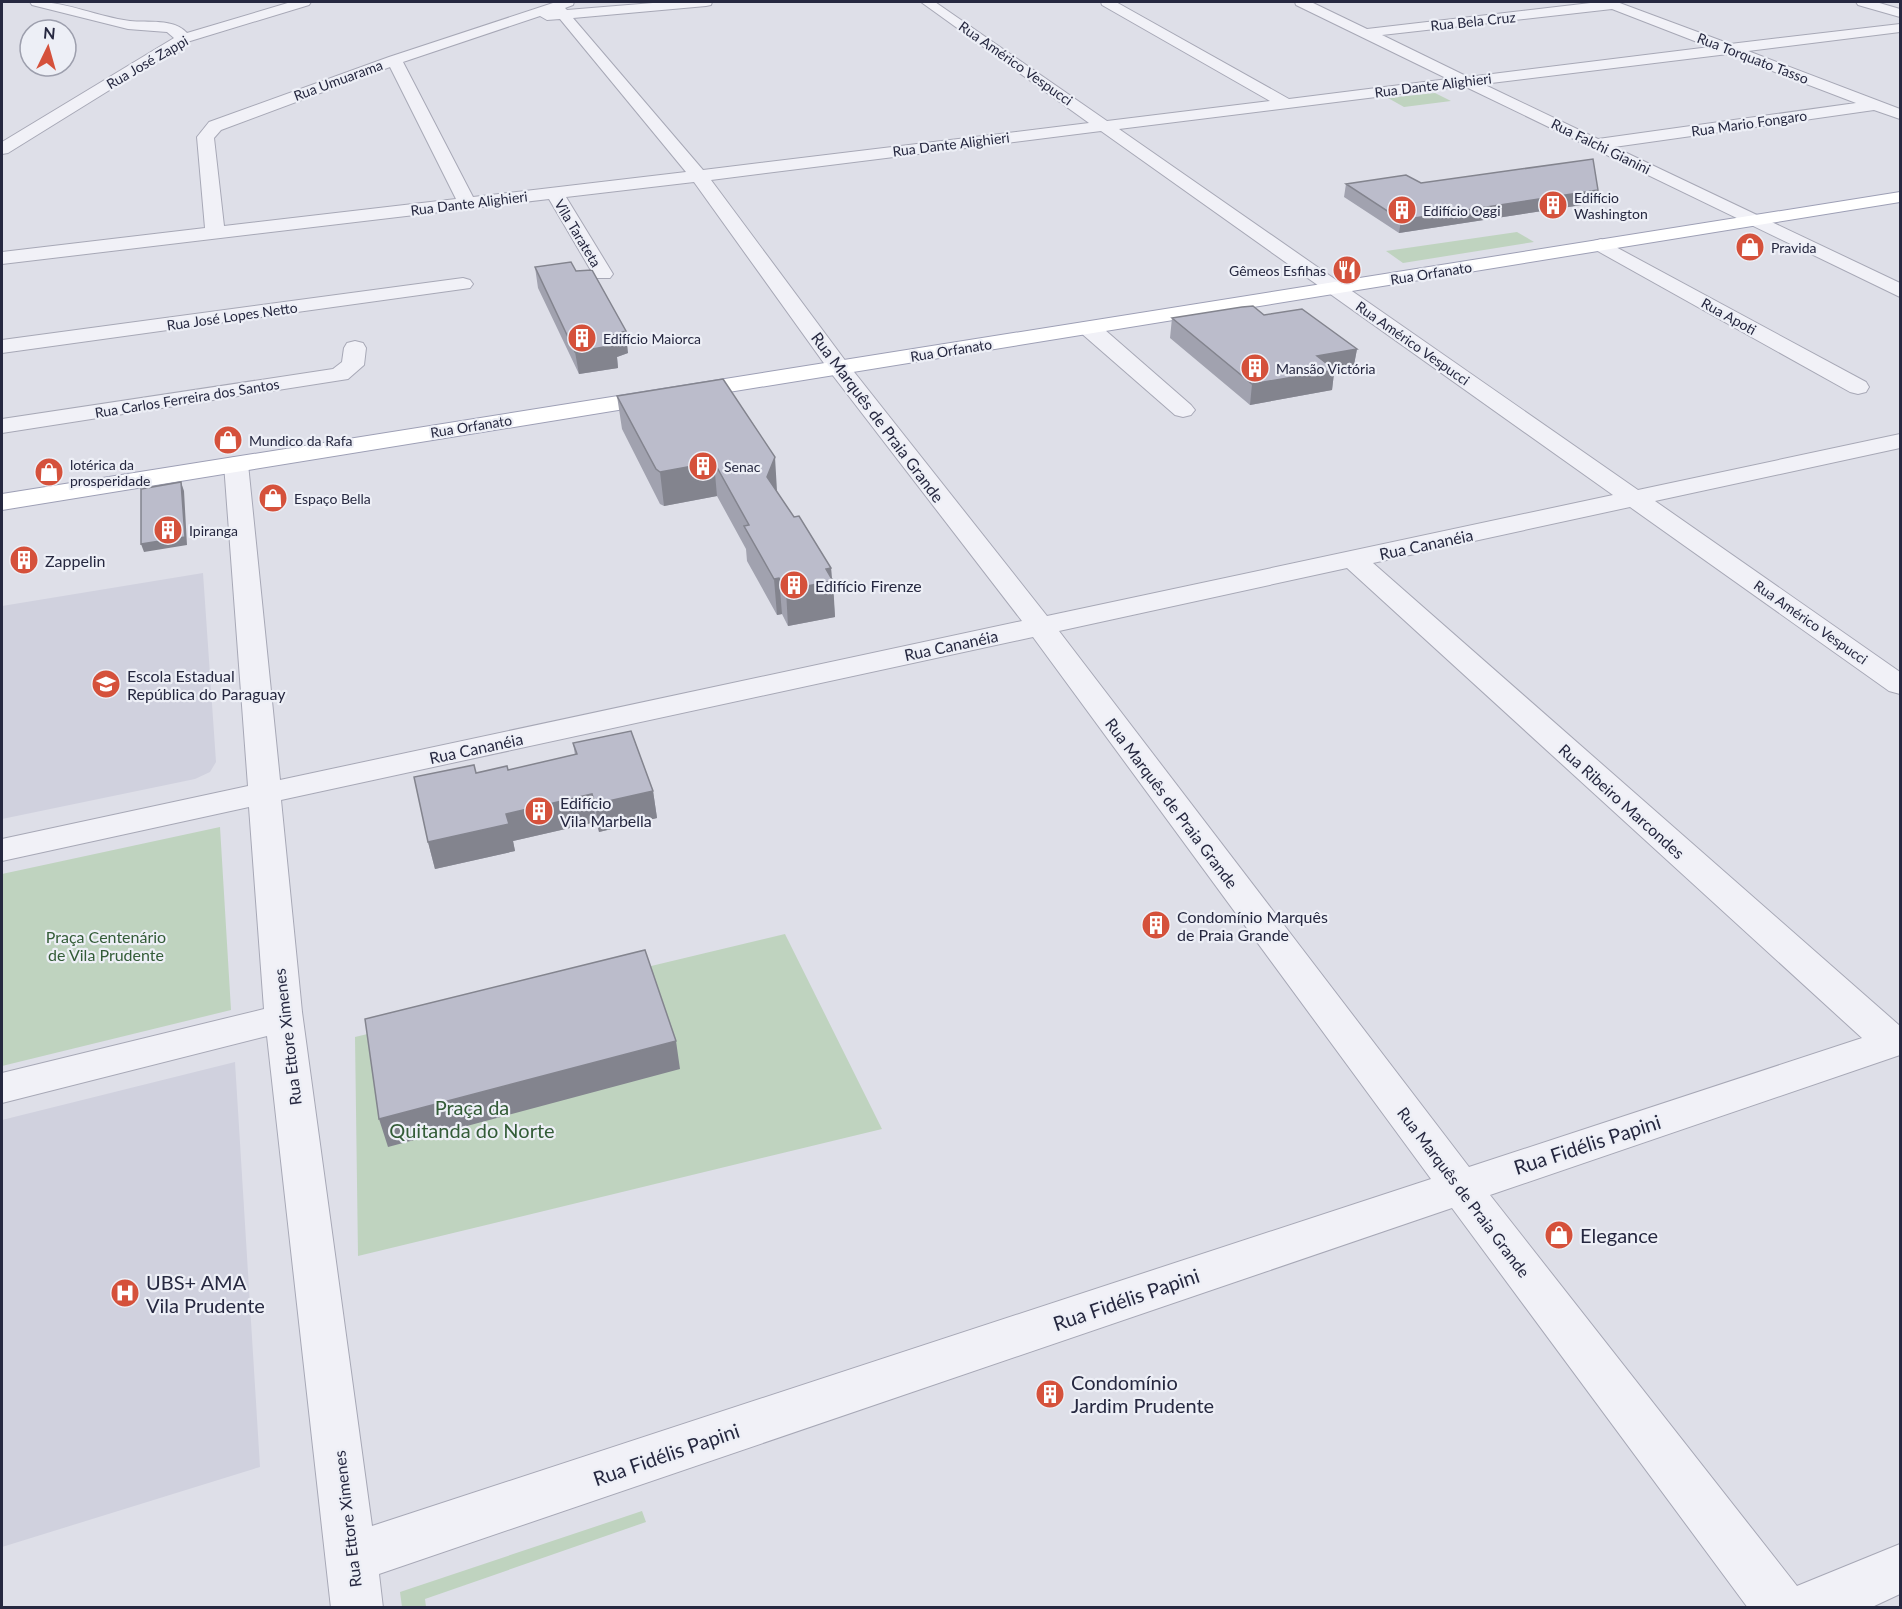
<svg xmlns="http://www.w3.org/2000/svg" width="1902" height="1609" font-family="Lato,sans-serif">
	<style>
		.built { fill: #d0d1de }
		.green { fill: #bfd3bf }
		.lines { fill: none; stroke-linecap: round; stroke-linejoin: round }
		.minor-casing { stroke: #a7a8b6; stroke-width: 2 }
		.major-casing { stroke: #9d9fb5; stroke-width: 2 }
		.minor { fill: #f1f1f7; fill-rule: evenodd }
		.major { fill: #fff; fill-rule: evenodd }
		.wall { fill: #a1a2af }
		.shaded-wall { fill: #83848e }
		.building { fill: #bbbccb; stroke: #83848e; stroke-width: 1.5 }
		.labels { text-anchor: middle; dominant-baseline: central; stroke-width: 4.5; stroke-linejoin: round; paint-order: stroke }
		.far-street-label { font-size: 14px; fill: #262840; stroke: #edeff6 }
		.far-poi-label { font-size: 14px; fill: #262840; stroke: #edeff6; text-anchor: start }
		.street-label { font-size: 16px; fill: #262840; stroke: #edeff6 }
		.poi-label { font-size: 16px; fill: #262840; stroke: #edeff6; text-anchor: start }
		.park-label { font-size: 16px; fill: #335c37; stroke: #edeff6 }
		.near-park-label { font-size: 20px; fill: #335c37; stroke: #edeff6 }
		.near-street-label { font-size: 20px; fill: #262840; stroke: #edeff6 }
		.near-poi-label { font-size: 20px; fill: #262840; stroke: #edeff6; text-anchor: start }
	</style>
	<rect width="100%" height="100%" fill="#dedfe8"/>
	<path class="built" d="M 203,573 L 216,762 L 210,772 L 195,779 L 2,819 L 2,606 Z
		M 235,1062 L 260,1467 L 2,1547 L 2,1120 Z"/>
	<path class="green" d="M 1435,93 L 1451,101 L 1404,107 L 1388,98 Z
		M 1517,232 L 1534,242 L 1403,263 L 1386,251 Z
		M 220,827 L 231,1010 L 2,1066 L 2,874 Z
		M 785,934 L 882,1129 L 358,1256 L 355,1037 Z
		M 642,1511 L 646,1522 L 425,1599 L 426,1607 L 402,1607 L 400,1592 Z"/>
	<g class="lines">
		<g class="minor-casing">
			<path id="minor" d="M 30,2 C 64,0 96,17 130,21 C 147,23 174,18 187,33 L 291,2 L 311,2 L 309,5 L 187,42 L 8,153 L 2,154 L 2,142 L 174,38 L 167,32 L 128,29 L 32,5 Z
				M 556,2 L 574,2 L 573,5 L 565,8 L 567,10 L 665,2 L 712,2 L 711,5 L 706,6 L 573,18 L 703,170 L 1089,123 L 921,2 L 935,2 L 1107,121 L 1270,101 L 1102,5 L 1101,2 L 1116,2 L 1289,99 L 1448,79 L 1296,5 L 1295,2 L 1311,2 L 1367,29 L 1599,2 L 1617,2 L 1730,44 L 1900,24 L 1900,32 L 1748,51 L 1900,109 L 1900,119 L 1874,110 L 1614,147 L 1900,283 L 1900,297 L 1464,86 L 1119,129 L 1638,490 L 1900,434 L 1900,448 L 1655,501 L 1900,672 L 1900,694 L 1889,691 L 1630,507 L 1373,563 L 1900,1026 L 1900,1055 L 1490,1195 L 1797,1586 L 1900,1544 L 1900,1594 L 1870,1608 L 1748,1608 L 1452,1208 L 379,1574 L 383,1608 L 331,1608 L 267,1036 L 2,1103 L 2,1073 L 264,1009 L 249,807 L 2,861 L 2,839 L 248,786 L 224,464 L 227,459 L 236,457 L 245,459 L 248,464 L 280,780 L 1022,621 L 831,373 L 694,182 L 566,197 L 613,274 L 610,278 L 596,278 L 593,274 L 549,199 L 2,264 L 2,252 L 205,228 L 197,137 L 209,122 L 389,57 ZM 1612,9 L 1710,47 L 1468,77 L 1382,35 ZM 540,16 L 547,20 L 560,19 L 686,172 L 473,197 L 403,62 ZM 1728,54 L 1856,103 L 1598,139 L 1483,84 ZM 390,67 L 456,199 L 224,226 L 214,138 L 221,130 ZM 1101,131 L 1613,495 L 1047,616 L 847,363 L 711,180 ZM 1347,568 L 1862,1038 L 1469,1167 L 1059,631 ZM 1033,637 L 1431,1179 L 372,1526 L 302,1012 L 281,800 Z
				M 1856,2 L 1876,2 L 1900,9 L 1900,17 L 1858,5 Z
				M 1601,239 L 1866,382 L 1869,387 L 1866,392 L 1858,394 L 1850,392 L 1594,249 L 1591,245 L 1594,241 Z
				M 463,278 L 470,280 L 473,284 L 470,288 L 2,353 L 2,340 Z
				M 1089,322 L 1097,323 L 1191,405 L 1195,410 L 1191,415 L 1183,417 L 1175,415 L 1081,333 L 1078,328 L 1081,323 Z
				M 355,341 L 363,343 L 366,348 L 364,365 L 348,379 L 2,433 L 2,419 L 333,369 L 342,362 L 344,348 L 347,343 Z"/>
		</g>
		<g class="major-casing">
			<path id="major" d="M 1900,192 L 1900,202 L 2,510 L 2,494 Z"/>
		</g>
		<use href="#minor" class="minor"/>
		<use href="#major" class="major"/>
	</g>
	<path class="wall" d="M 1421,183 L 1595,203 L 1399,233 L 1344,197 L 1346,184 Z
		M 535,267 L 576,271 L 628,353 L 617,357 L 618,368 L 579,374 L 538,288 Z
		M 1264,315 L 1357,349 L 1353,370 L 1334,373 L 1332,390 L 1250,405 L 1170,338 L 1172,318 Z
		M 617,396 L 777,492 L 794,517 L 831,568 L 835,617 L 788,626 L 782,614 L 777,615 L 747,561 L 746,549 L 717,496 L 664,506 L 660,504 L 622,429 Z
		M 573,743 L 653,791 L 657,818 L 599,832 L 596,822 L 513,841 L 515,851 L 435,869 L 428,842 L 476,773 L 508,770 L 575,755 Z"/>
	<path class="shaded-wall" d="M 1598,190 L 1595,203 L 1399,233 L 1401,220 Z
		M 626,331 L 628,353 L 617,357 L 618,368 L 579,374 L 575,352 L 610,336 Z
		M 1357,349 L 1353,370 L 1334,373 L 1332,390 L 1250,405 L 1252,384 L 1317,356 Z
		M 775,457 L 777,491 L 770,511 L 767,477 Z
		M 714,462 L 717,496 L 664,506 L 660,472 Z
		M 181,482 L 184,491 L 187,545 L 144,552 L 141,544 Z
		M 831,568 L 832,581 L 833,581 L 835,617 L 788,626 L 786,590 L 826,569 Z
		M 779,578 L 782,614 L 777,615 L 774,579 Z
		M 653,791 L 657,818 L 599,832 L 595,804 Z
		M 592,794 L 596,822 L 513,841 L 515,851 L 435,869 L 428,842 L 506,814 Z
		M 676,1041 L 680,1069 L 388,1147 L 379,1119 Z"/>
	<path class="building" d="M 1593,159 L 1598,190 L 1401,220 L 1346,184 L 1406,175 L 1421,183 Z
		M 571,262 L 576,271 L 592,270 L 626,331 L 610,336 L 615,345 L 575,352 L 535,267 Z
		M 1253,306 L 1264,315 L 1302,309 L 1357,349 L 1317,356 L 1335,370 L 1252,384 L 1172,318 L 1242,307 Z
		M 723,379 L 775,457 L 767,477 L 794,517 L 799,516 L 831,568 L 826,569 L 833,581 L 786,590 L 779,578 L 774,579 L 744,526 L 749,525 L 714,462 L 660,472 L 656,469 L 617,396 Z
		M 181,482 L 185,537 L 141,544 L 141,489 Z
		M 631,731 L 653,791 L 595,804 L 592,794 L 506,814 L 509,824 L 428,842 L 414,777 L 474,765 L 476,773 L 507,766 L 508,770 L 577,754 L 573,743 Z
		M 645,950 L 676,1041 L 379,1119 L 365,1019 Z"/>
	<defs>
		<g id="building-disc" transform="scale(1.5)"><circle r="9.5" fill="#d5513b" stroke="#edeff6"/><path d="M-4-6H4V6H1V3H-1V6H-4ZM-2.5-4.3h1.7v1.8h-1.7ZM.8-4.3h1.7v1.8H.8ZM-2.5-1h1.7V.8h-1.7ZM.8-1h1.7V.8H.8Z" fill="#fff"/></g>
		<g id="shop-disc" transform="scale(1.5)"><circle r="9.5" fill="#d5513b" stroke="#edeff6"/><path d="M-5-2.5h2.3a2.7 3.5 0 0 1 5.4 0H5L5.5 6h-11ZM-1.5-2.5h3a1.5 2.3 0 0 0-3 0Z" fill="#fff"/></g>
		<g id="restaurant-disc" transform="scale(1.5)"><circle r="9.5" fill="#d5513b" stroke="#edeff6"/><path d="M-5-6h1v4h1v-4h1v4h1v-4h1v5L-1.5 .5V6h-2V.5L-5-1ZM5-6V6H3V1.5H1.5Q1.5-4 5-6Z" fill="#fff"/></g>
		<g id="school-disc" transform="scale(1.5)"><circle r="9.5" fill="#d5513b" stroke="#edeff6"/><path d="M0-5L7-2L0 1L-7-2ZM-4 1L0 2.5L4 1V4Q0 6-4 4Z" fill="#fff"/></g>
		<g id="hospital-disc" transform="scale(1.5)"><circle r="9.5" fill="#d5513b" stroke="#edeff6"/><path d="M-5-5h3v3.5h4V-5h3V5h-3V1.5h-4V5h-3Z" fill="#fff"/></g>
	</defs>
	<g fill-rule="evenodd">
		<use href="#building-disc" x="1553" y="205"/>
		<use href="#building-disc" x="1402" y="210"/>
		<use href="#shop-disc" x="1750" y="247"/>
		<use href="#restaurant-disc" x="1347" y="270"/>
		<use href="#building-disc" x="582" y="338"/>
		<use href="#building-disc" x="1255" y="368"/>
		<use href="#shop-disc" x="228" y="440"/>
		<use href="#building-disc" x="703" y="466"/>
		<use href="#shop-disc" x="49" y="472"/>
		<use href="#shop-disc" x="273" y="498"/>
		<use href="#building-disc" x="168" y="530"/>
		<use href="#building-disc" x="24" y="560"/>
		<use href="#building-disc" x="794" y="585"/>
		<use href="#school-disc" x="106" y="684"/>
		<use href="#building-disc" x="539" y="811"/>
		<use href="#building-disc" x="1156" y="925"/>
		<use href="#shop-disc" x="1559" y="1235"/>
		<use href="#hospital-disc" x="125" y="1293"/>
		<use href="#building-disc" x="1050" y="1394"/>
	</g>
	<g class="labels">
		<g class="far-street-label">
			<text transform="translate(1473 21) rotate(-6)">Rua Bela Cruz</text>
			<text transform="translate(1753 58) rotate(21)">Rua Torquato Tasso</text>
			<text transform="translate(147 62) rotate(-30)">Rua José Zappi</text>
			<text transform="translate(1016 63) rotate(35)">Rua Américo Vespucci</text>
			<text transform="translate(338 80) rotate(-20)">Rua Umuarama</text>
			<text transform="translate(1433 85) rotate(-7)">Rua Dante Alighieri</text>
			<text transform="translate(1749 123) rotate(-8)">Rua Mario Fongaro</text>
			<text transform="translate(951 144) rotate(-7)">Rua Dante Alighieri</text>
			<text transform="translate(1601 146) rotate(26)">Rua Falchi Gianini</text>
			<text transform="translate(469 203) rotate(-7)">Rua Dante Alighieri</text>
			<text transform="translate(578 233) rotate(59)">Vila Tarateta</text>
			<text transform="translate(1431 273) rotate(-9)">Rua Orfanato</text>
			<text transform="translate(232 316) rotate(-8)">Rua José Lopes Netto</text>
			<text transform="translate(1729 316) rotate(29)">Rua Apoti</text>
			<text transform="translate(1413 343) rotate(35)">Rua Américo Vespucci</text>
			<text transform="translate(951 350) rotate(-9)">Rua Orfanato</text>
			<text transform="translate(187 398) rotate(-9)">Rua Carlos Ferreira dos Santos</text>
			<text transform="translate(471 426) rotate(-9)">Rua Orfanato</text>
			<text transform="translate(1811 622) rotate(35)">Rua Américo Vespucci</text>
		</g>
		<g class="far-poi-label">
			<text x="1574" y="197">Edifício<tspan x="1574" dy="16">Washington</tspan></text>
			<text x="1423" y="210">Edifício Oggi</text>
			<text x="1771" y="247">Pravida</text>
			<text x="1326" y="270" text-anchor="end">Gêmeos Esfihas</text>
			<text x="603" y="338">Edifício Maiorca</text>
			<text x="1276" y="368">Mansão Victória</text>
			<text x="249" y="440">Mundico da Rafa</text>
			<text x="70" y="464">lotérica da<tspan x="70" dy="16">prosperidade</tspan></text>
			<text x="724" y="466">Senac</text>
			<text x="294" y="498">Espaço Bella</text>
			<text x="189" y="530">Ipiranga</text>
		</g>
		<g class="street-label">
			<text transform="translate(878 417) rotate(53)">Rua Marquês de Praia Grande</text>
			<text transform="translate(1426 544) rotate(-12)">Rua Cananéia</text>
			<text transform="translate(951 645) rotate(-12)">Rua Cananéia</text>
			<text transform="translate(476 748) rotate(-12)">Rua Cananéia</text>
			<text transform="translate(1622 801) rotate(42)">Rua Ribeiro Marcondes</text>
			<text transform="translate(1172 803) rotate(53)">Rua Marquês de Praia Grande</text>
			<text transform="translate(287 1037) rotate(-97)">Rua Ettore Ximenes</text>
			<text transform="translate(1464 1192) rotate(53)">Rua Marquês de Praia Grande</text>
			<text transform="translate(347 1519) rotate(-97)">Rua Ettore Ximenes</text>
		</g>
		<g class="poi-label">
			<text x="45" y="560">Zappelin</text>
			<text x="815" y="585">Edifício Firenze</text>
			<text x="127" y="675">Escola Estadual<tspan x="127" dy="18">República do Paraguay</tspan></text>
			<text x="560" y="802">Edifício<tspan x="560" dy="18">Vila Marbella</tspan></text>
			<text x="1177" y="916">Condomínio Marquês<tspan x="1177" dy="18">de Praia Grande</tspan></text>
		</g>
		<g class="park-label">
			<text x="106" y="936">Praça Centenário<tspan x="106" dy="18">de Vila Prudente</tspan></text>
		</g>
		<g class="near-park-label">
			<text x="472" y="1107">Praça da<tspan x="472" dy="23">Quitanda do Norte</tspan></text>
		</g>
		<g class="near-street-label">
			<text transform="translate(1587 1144) rotate(-18)">Rua Fidélis Papini</text>
			<text transform="translate(1126 1299) rotate(-19)">Rua Fidélis Papini</text>
			<text transform="translate(666 1454) rotate(-19)">Rua Fidélis Papini</text>
		</g>
		<g class="near-poi-label">
			<text x="1580" y="1235">Elegance</text>
			<text x="146" y="1282">UBS+ AMA<tspan x="146" dy="23">Vila Prudente</tspan></text>
			<text x="1071" y="1382">Condomínio<tspan x="1071" dy="23">Jardim Prudente</tspan></text>
		</g>
	</g>
	<rect width="1902" height="1609" fill="none" stroke="#262840" stroke-width="6"/>
	<g transform="translate(48 48) rotate(5)"><circle r="28" fill="#edeff6" stroke="#9d9fad" stroke-width="1.5"/>
	<path d="M0-4.5L10 22L0 15L-10 22Z" fill="#d5513b"/>
	<text y="-9" font-size="16" font-weight="bold" text-anchor="middle" fill="#262840">N</text>
	</g>
</svg>
